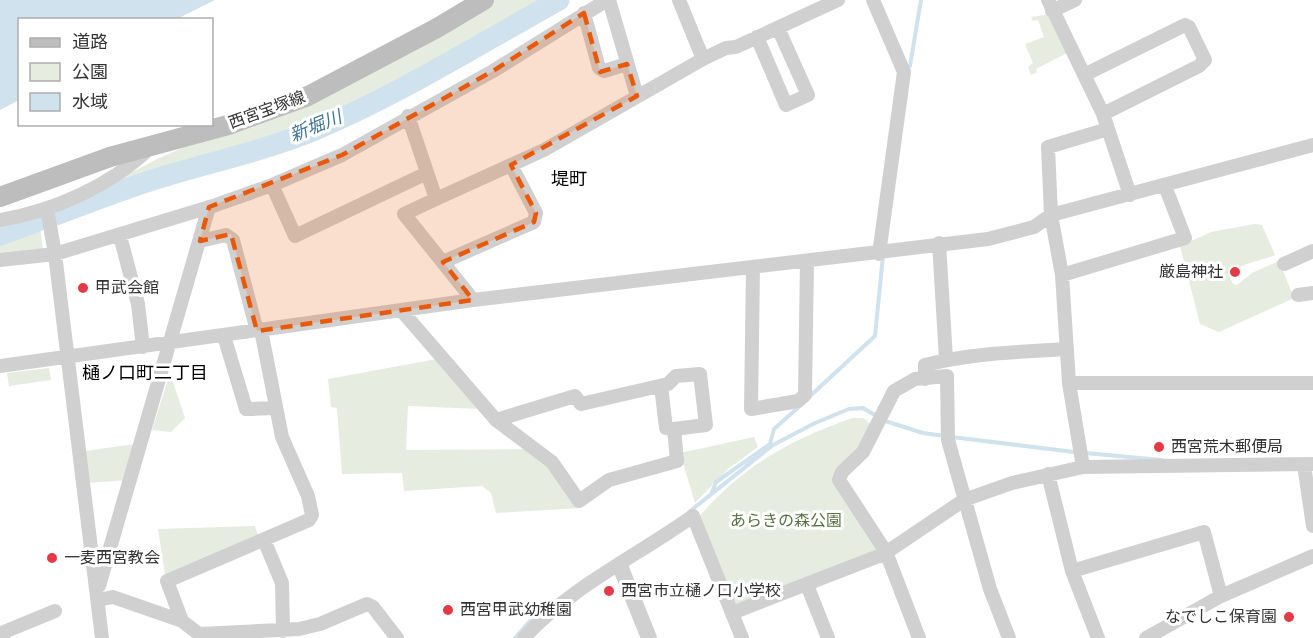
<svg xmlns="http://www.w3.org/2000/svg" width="1313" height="638" font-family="'Alegreya Sans','Noto Sans JP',sans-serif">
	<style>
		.green { fill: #e6ecdf }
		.water { fill: #cfe2ee }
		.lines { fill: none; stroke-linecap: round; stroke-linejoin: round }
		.stream { stroke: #cfe2ee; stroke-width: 4 }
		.river { stroke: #cfe2ee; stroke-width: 21 }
		.minor { stroke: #d0d0d0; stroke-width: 14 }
		.tertiary { stroke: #d0d0d0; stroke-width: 16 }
		.secondary { stroke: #bdbdbd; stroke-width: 20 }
		.marked { fill: #e8590c; fill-opacity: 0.2; stroke: #e8590c; stroke-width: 4.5; stroke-dasharray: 12 8; stroke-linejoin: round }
		.poi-dot { fill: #e63946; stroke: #fff; stroke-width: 2 }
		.labels { text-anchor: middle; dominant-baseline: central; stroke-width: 6; stroke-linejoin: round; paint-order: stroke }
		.street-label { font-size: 16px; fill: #333; stroke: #fff }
		.poi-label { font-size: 16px; fill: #333; stroke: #fff; text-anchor: start }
		.park-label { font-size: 16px; fill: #56703f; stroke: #fff }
		.water-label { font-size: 18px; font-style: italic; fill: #3f7597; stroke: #fff }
		.neighbourhood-label { font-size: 18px; fill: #000; stroke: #fff }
	</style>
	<rect width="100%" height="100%" fill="#fff"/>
	<path class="green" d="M 495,0 L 544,0 L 369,100 L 304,127 L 98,197 L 96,191 L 159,158 L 389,60 Z
		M 1050,14 L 1069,52 L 1036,69 L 1037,72 L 1031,75 L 1028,67 L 1033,63 L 1025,44 L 1044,37 L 1038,20 L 1033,21 L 1031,17 Z
		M 1254,224 L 1262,225 L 1275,255 C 1263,260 1236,265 1228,274 L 1233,284 L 1237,285 L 1252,273 L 1279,261 L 1294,298 L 1219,332 L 1200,324 L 1180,246 L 1211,232 Z
		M 40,225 L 43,250 L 0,254 L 0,239 Z
		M 437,359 L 481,409 L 408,406 L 406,450 L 526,449 L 549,464 L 581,508 L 496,513 L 491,493 L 482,486 L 404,491 L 402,473 L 342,474 L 337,408 L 331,407 L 328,379 Z
		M 49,368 L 51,380 L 9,386 L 7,373 Z
		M 170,373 L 185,418 L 171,432 L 152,430 Z
		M 853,418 L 863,418 L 872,425 L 859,450 L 839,468 L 880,551 L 735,607 L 698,518 C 741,467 791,439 853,418 Z
		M 754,437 L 758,447 L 728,469 L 695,503 L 680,453 Z
		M 135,444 L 127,480 L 88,483 L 85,451 Z
		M 255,526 L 258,536 L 165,574 L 158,529 Z"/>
	<path class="water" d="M 0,0 L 215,0 L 177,19 L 20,20 L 19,100 L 0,110 Z"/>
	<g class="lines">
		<path class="stream" d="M 910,66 L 921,0
			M 808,398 L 875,336 L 883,256
			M 952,437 L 1074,452
			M 1085,453 L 1162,460
			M 712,492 L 716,482 L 770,444 L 774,429 L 801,405
			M 689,512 L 773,445 L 815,423 L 849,409 L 863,408 L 885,421 L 923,433 L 945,436
			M 515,638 L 536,614 L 551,604"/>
		<path class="river" d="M 56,215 C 90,202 124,189 159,178 C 211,162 264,151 315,130 C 400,94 478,45 559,0
			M 0,235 L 36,222"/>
		<path class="minor" d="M 609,0 L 637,96
			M 679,0 L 703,59
			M 873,0 L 904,72 L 879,254
			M 1048,0 L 1103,114 L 1130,195
			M 1052,11 L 1075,0
			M 584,13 L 599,68 L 604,71 L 627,64
			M 757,37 L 786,105 L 808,95 L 778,28
			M 1084,75 L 1185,25 L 1189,27 L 1205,60 L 1199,66 L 1103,114
			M 408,116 L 436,199 L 404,214 L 473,300
			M 272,185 L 295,236 L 427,173
			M 436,199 L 544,150 L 703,59 L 726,48 L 736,47 L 838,0
			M 47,209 L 55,254 L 102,638
			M 0,220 C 54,211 110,186 150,148
			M 120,236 L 138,304 L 143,347
			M 200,241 L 226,235 L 233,240 L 257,331
			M 939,243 L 946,359
			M 0,260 L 55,254 L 213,206 L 272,185 L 342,155 L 493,71 L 607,0
			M 443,262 L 534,222 L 536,213 L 511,165
			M 1284,264 L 1313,251
			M 753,267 L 751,409 L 798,401 L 805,395 L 807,261
			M 1062,275 L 1185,238 L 1165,186
			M 1298,295 L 1313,293
			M 401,310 L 496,420 L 552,462 L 579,501 L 609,480 L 677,461 L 674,429 L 706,425 L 700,374 L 676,376 L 668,384 L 581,404 L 575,396 L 496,420
			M 224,336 L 246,409 L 276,408
			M 0,366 L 473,300 L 988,239 L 1034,227 L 1051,215 L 1313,145
			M 925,379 L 925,365 C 971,353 1019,352 1067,349
			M 1069,383 L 1313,383
			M 661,386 L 666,428 L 674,429
			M 1304,465 L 1313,526
			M 1083,467 L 1069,383 L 1062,275 L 1051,215 L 1048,147 L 1108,129
			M 1048,474 L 1072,571 L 1098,638
			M 264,540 L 282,583 L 283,631
			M 1072,571 L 1204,532 L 1221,596
			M 807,585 L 828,638
			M 99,586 L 209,207
			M 98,600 L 113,597 L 182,621 L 199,634 L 299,629 L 320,624 L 367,604 L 373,607 L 397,638
			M 732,613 L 884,554 L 964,500 L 1012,483 L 1083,467 L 1313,464
			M 182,621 L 167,581 L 309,520 L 312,515 L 308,496 L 282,437 L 261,330
			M 3,638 L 4,632 L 55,611
			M 524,638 C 566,590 640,554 693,516 L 742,638
			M 919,638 L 886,552 L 839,480 L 842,472 L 863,452 L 894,391 L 915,379 L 947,376 L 948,440 L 990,589 L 1009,638
			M 1146,638 L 1221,596 L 1313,556"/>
		<path class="tertiary" d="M 620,566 L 649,638"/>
		<path class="secondary" d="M 0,197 L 110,157 L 228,125 L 308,96 L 437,28 L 484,0"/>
	</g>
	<path class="marked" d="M 584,13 L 600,72 L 627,64 L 637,96 L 511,165 L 536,213 L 534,222 L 443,262 L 473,300 L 257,331 L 231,234 L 200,241 L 209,207 L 342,155 L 493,71 Z"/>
	<g class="poi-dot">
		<circle cx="1235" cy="272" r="6"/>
		<circle cx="83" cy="288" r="6"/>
		<circle cx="1159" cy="447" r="6"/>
		<circle cx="52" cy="558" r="6"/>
		<circle cx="609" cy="591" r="6"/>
		<circle cx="448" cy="610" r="6"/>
		<circle cx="1289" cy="617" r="6"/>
	</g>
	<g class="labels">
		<g class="street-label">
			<text transform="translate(267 110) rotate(-20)">西宮宝塚線</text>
		</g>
		<g class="poi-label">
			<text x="1223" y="272" text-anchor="end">厳島神社</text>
			<text x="95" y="288">甲武会館</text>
			<text x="1171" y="447">西宮荒木郵便局</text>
			<text x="64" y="558">一麦西宮教会</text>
			<text x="621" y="591">西宮市立樋ノ口小学校</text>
			<text x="460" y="610">西宮甲武幼稚園</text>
			<text x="1277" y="617" text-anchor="end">なでしこ保育園</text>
		</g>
		<g class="park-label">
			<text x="786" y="521">あらきの森公園</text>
		</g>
		<g class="water-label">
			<text transform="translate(316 127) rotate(-22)">新堀川</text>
		</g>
		<g class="neighbourhood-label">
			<text x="569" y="180">堤町</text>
			<text x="145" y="374">樋ノ口町二丁目</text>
		</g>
	</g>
	<rect x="18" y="18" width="195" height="108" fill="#ffffff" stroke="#adadad" stroke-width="1.5"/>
	<rect x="30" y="38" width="30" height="9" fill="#bdbdbd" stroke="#adadad" stroke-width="1.5"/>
	<text x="72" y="48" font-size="18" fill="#333333">道路</text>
	<rect x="30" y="63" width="30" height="18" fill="#e6ecdf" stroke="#adadad" stroke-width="1.5"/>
	<text x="72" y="78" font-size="18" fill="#333333">公園</text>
	<rect x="30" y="93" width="30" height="18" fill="#cfe2ee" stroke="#adadad" stroke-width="1.5"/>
	<text x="72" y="108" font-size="18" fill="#333333">水域</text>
</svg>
